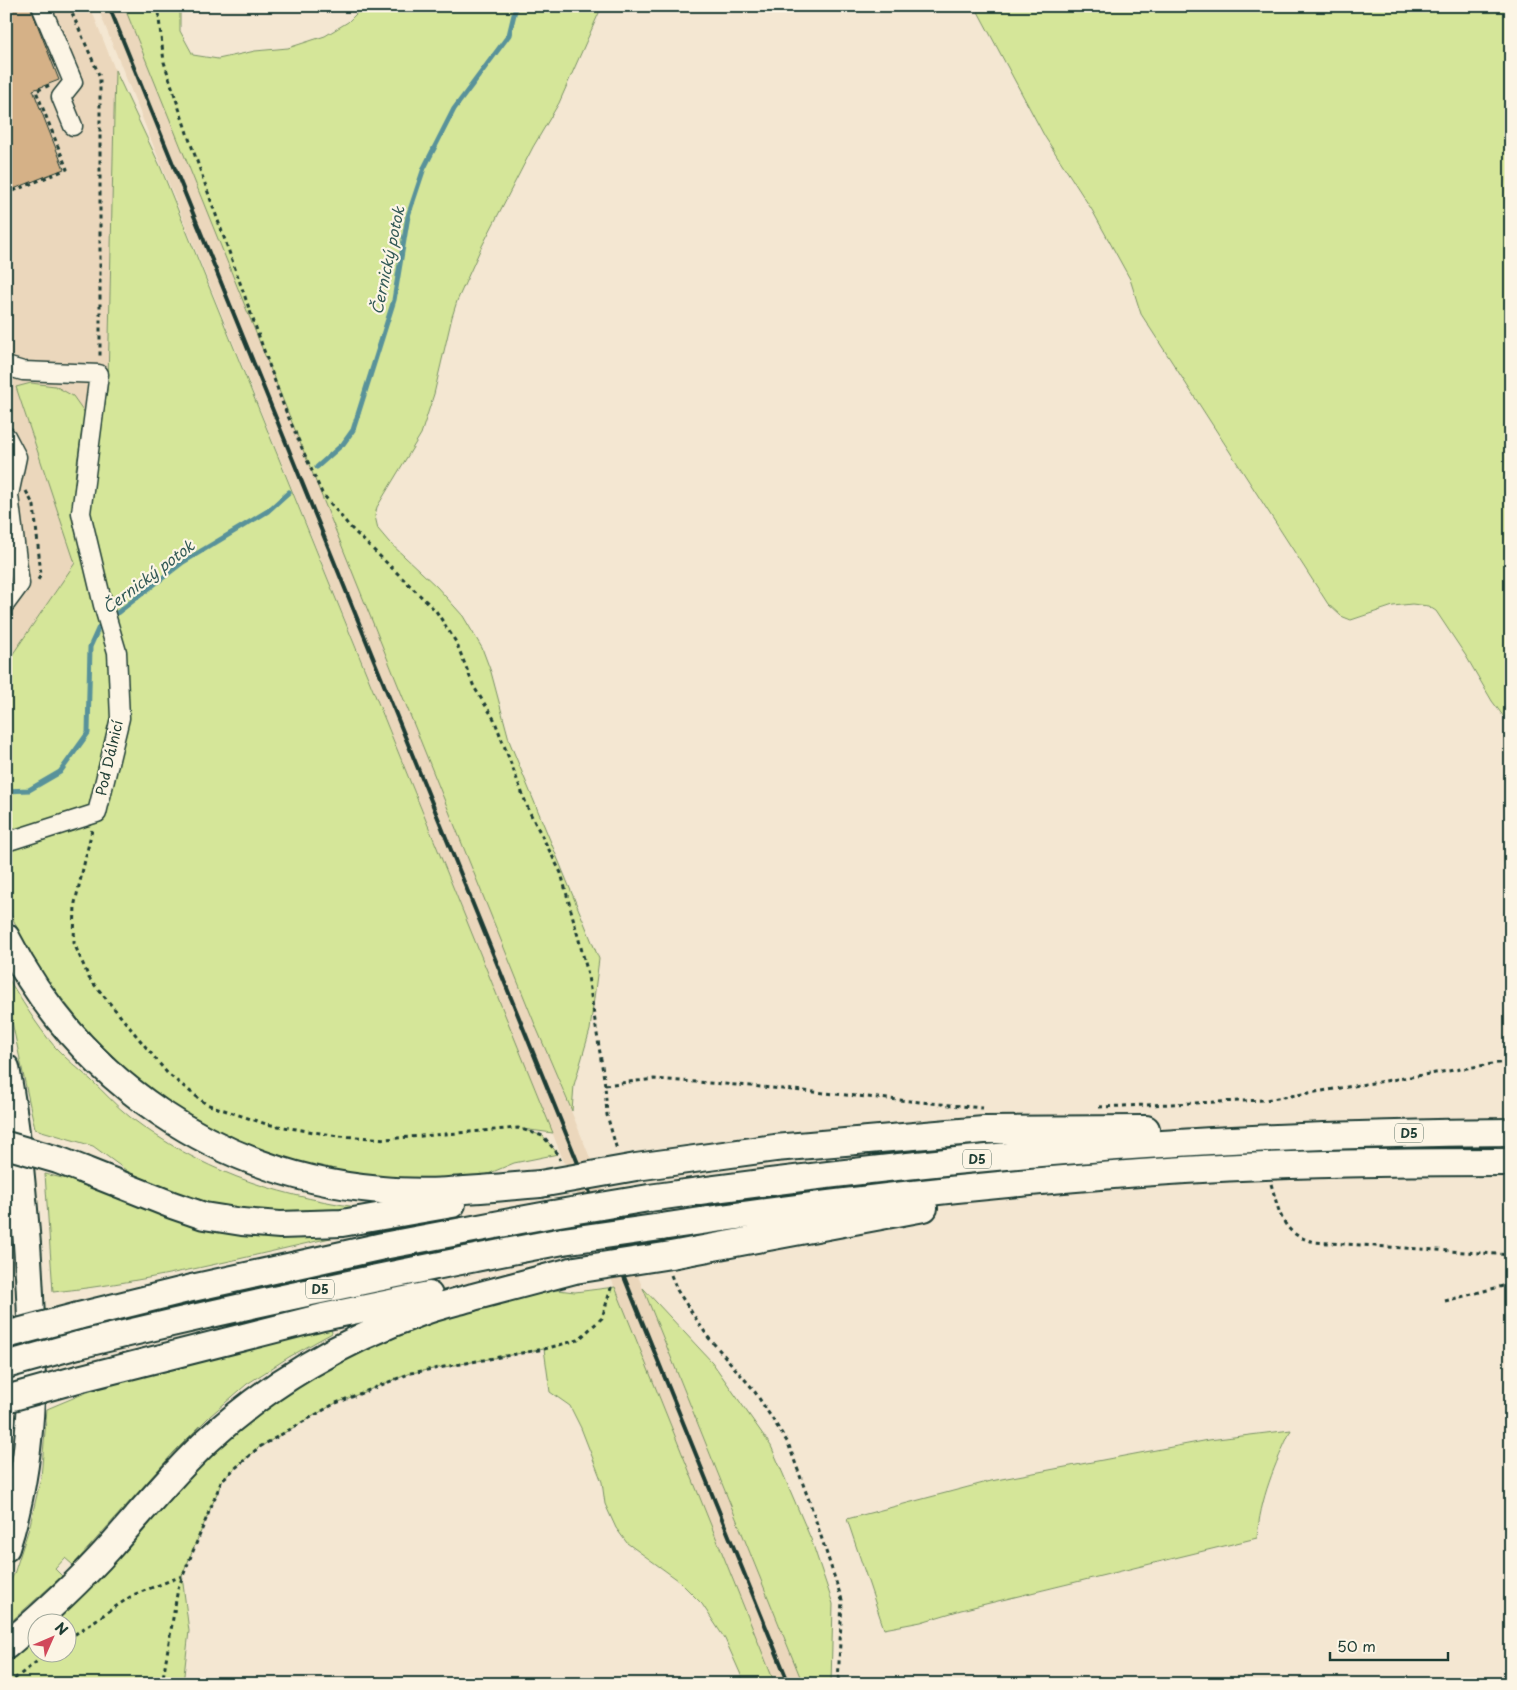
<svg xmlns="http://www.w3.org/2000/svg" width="1517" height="1690" font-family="'Playpen Sans',sans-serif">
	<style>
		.built { fill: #ebd7bc }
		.green { fill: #d5e699; stroke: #7a9266 }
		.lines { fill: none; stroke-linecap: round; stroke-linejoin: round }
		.stream { stroke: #59929a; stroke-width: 5 }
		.building { fill: #d5b187; stroke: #1f3d34 }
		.minor-casing { stroke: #1f3d34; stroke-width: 21 }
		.highway-casing { stroke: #1f3d34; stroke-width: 30 }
		.path { stroke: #1f3d34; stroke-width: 3; stroke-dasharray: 4 4; stroke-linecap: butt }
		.minor { stroke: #fcf5e5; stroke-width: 18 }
		.highway { stroke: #fcf5e5; stroke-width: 26 }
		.rail { stroke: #1f3d34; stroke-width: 4 }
		.highway-bridge-casing { stroke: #1f3d34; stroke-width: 30; stroke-linecap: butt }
		.highway-bridge { stroke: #fcf5e5; stroke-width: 26 }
		.labels { text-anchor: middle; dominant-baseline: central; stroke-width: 4.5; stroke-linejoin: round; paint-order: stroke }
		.shield { fill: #fcf5e5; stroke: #617469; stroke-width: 1 }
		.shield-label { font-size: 12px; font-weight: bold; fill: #1f3d34 }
		.street-label { font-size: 14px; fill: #1f3d34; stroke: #fcf5e5 }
		.water-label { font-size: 15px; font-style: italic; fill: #325956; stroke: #fcf5e5 }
	</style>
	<rect width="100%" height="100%" fill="#f4e7d2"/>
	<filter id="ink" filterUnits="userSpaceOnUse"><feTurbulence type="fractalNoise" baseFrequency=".02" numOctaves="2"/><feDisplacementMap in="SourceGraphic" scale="10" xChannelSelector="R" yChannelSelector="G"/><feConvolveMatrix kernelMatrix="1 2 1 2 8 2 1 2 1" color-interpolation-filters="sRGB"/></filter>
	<g filter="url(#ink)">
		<path class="built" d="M 6,6 L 90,6 L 115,70 L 108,383 L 89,512 L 94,536 L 6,664 Z
			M 97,6 L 124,6 L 803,1684 L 775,1684 Z"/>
		<path class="green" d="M 124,6 L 180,6 L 180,31 L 193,55 L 218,59 L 255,51 L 288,48 L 325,36 L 348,22 L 364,6 L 602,6 L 559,103 L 533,147 L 480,250 L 457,301 L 452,317 L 434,394 L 421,434 L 377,507 L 375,516 L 378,529 L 389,542 L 437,587 L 463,616 L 482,648 L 491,672 L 510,743 L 599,959 L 590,1030 L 574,1085 L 572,1111 L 536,1027 Z
			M 975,6 L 1511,6 L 1511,719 L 1504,717 L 1492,701 L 1466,656 L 1436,611 L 1428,606 L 1412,604 L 1393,606 L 1351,620 L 1341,616 L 1328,604 L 1141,314 L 1130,279 L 1092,210 L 1045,137 Z
			M 115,70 L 160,166 L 553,1133 L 522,1129 L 543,1136 L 558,1154 L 514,1163 L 469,1182 L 422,1184 L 319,1172 L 215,1132 L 174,1107 L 131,1074 L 89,1033 L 45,977 L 20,934 L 6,904 L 6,664 L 75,563 L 16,387 L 31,383 L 55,386 L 73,396 L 85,413 L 76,469 L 72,519 L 92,592 L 89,512 L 108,383 Z
			M 6,975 C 21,999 36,1025 55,1047 C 66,1059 79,1069 91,1080 C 104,1092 116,1106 130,1117 C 200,1170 270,1194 356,1207 L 310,1213 L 273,1212 L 240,1210 L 186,1198 L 138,1179 L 93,1146 L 35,1129 L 6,994 Z
			M 45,1174 L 97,1186 L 344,1235 C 248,1256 152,1282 53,1292 Z
			M 615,1287 L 775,1684 L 745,1684 L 725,1639 L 702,1604 L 678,1580 L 627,1543 L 616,1528 L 605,1504 L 602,1482 L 581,1428 L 570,1406 L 550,1392 L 544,1349 L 411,1373 L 334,1404 L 258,1448 L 223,1479 L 182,1576 L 189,1631 L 183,1684 L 6,1684 L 6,1662 L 37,1636 L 38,1652 L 68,1652 L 68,1622 L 54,1622 L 94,1584 L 203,1462 L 234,1432 L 295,1384 L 401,1329 L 549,1289 L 575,1292 Z
			M 643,1288 L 712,1362 L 771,1446 L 811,1539 L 833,1604 L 831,1684 L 803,1684 Z
			M 331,1329 L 332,1333 L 289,1357 L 247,1384 L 210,1416 L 174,1452 L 73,1565 L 65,1558 L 55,1569 L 62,1576 L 6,1626 L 6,1590 L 14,1574 L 30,1525 L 41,1477 L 47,1409 L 85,1393 L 114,1383 Z
			M 1291,1430 C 1275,1464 1260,1499 1257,1538 L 961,1610 L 921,1622 L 884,1629 L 847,1519 L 991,1481 L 1209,1440 Z"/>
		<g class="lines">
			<path class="stream" d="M 317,467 L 343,444 L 353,430 L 394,300 L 408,216 L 424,168 L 454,109 L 509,35 L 516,6
				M 6,791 L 29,790 L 60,772 L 88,733 L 90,647 L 99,627 L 183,562 L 268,511 L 289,492"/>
		</g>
		<path class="building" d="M 6,6 L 30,6 L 59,80 L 33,90 L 64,169 L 6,192 Z"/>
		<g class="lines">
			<g class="minor-casing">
				<path id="minor" d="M 41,6 L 73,82 L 61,97 L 73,126
					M 6,366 L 23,371 L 99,374 L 81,513 L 103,605 L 117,652 L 120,718 L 97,813 L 6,842
					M 6,436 L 17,457 L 9,495 L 20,584 L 6,603"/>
			</g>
			<g class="highway-casing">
				<path id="highway" d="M 6,937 C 80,1082 219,1176 381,1190 C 434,1195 488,1188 540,1184
					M 6,1068 C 17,1126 22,1185 27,1244 C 34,1345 38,1450 6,1548
					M 636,1167 L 775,1148 L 984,1130 L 1146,1129
					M 84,1170 L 172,1205 L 204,1216 L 242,1222 L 280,1225 L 342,1223 L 452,1204
					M 649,1198 C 814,1175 979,1156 1146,1145 C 1267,1137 1389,1133 1511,1132
					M 661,1227 C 834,1201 1009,1181 1185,1170 C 1293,1163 1402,1162 1511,1162
					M 671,1255 L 924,1208
					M 78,1316 L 192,1288 L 383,1246 L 553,1214
					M 6,1329 L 8,1355 L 6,1397
					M 78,1345 C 239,1306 401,1272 563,1241
					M 78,1379 L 323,1317 L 429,1295
					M 6,1646 C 43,1615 78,1583 110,1547 C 142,1511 172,1474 207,1441 C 268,1384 343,1340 422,1312 C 438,1306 456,1302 473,1297 C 507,1288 541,1279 575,1270"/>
			</g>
			<path class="path" d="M 69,6 L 100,77 L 100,359
				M 160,6 L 159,19 L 164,62 L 187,133 L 284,407 L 308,462 L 322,493 L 350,527 L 436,611 L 456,642 L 474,687 L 494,719 L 529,811 L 561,873 L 587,970 L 605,1085 L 607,1115 L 617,1150
				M 6,194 L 67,169 L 36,91 L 50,85
				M 26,491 L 34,506 L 41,575 L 36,583
				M 92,830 L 75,903 L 74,943 L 89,978 L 168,1074 L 206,1104 L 266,1124 L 338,1136 L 386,1139 L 518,1128 L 543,1136 L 558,1154 L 560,1160
				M 605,1085 L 654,1079 L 751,1086 L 983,1108
				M 1099,1107 L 1265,1100 L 1511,1061
				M 1271,1184 C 1280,1213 1281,1234 1314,1242 L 1511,1255
				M 671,1275 L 677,1290 L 708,1337 L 753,1389 L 788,1443 L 811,1506 L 842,1600 L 838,1684
				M 1445,1301 L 1511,1284
				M 68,1639 L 133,1595 L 182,1576
				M 8,1684 L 49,1652
				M 162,1684 L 178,1588 L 222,1480 L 258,1448 L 334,1404 L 411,1373 L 544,1349 L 578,1340 L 602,1318 L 611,1288 L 609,1284"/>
			<use href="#minor" class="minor"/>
			<use href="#highway" class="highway"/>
			<path class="rail" d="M 109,6 L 789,1684"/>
			<g class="highway-bridge-casing">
				<path id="highway-bridge" d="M 6,1145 L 58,1160 L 84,1170
					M 540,1184 L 636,1167
					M 553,1214 L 649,1198
					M 563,1241 L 661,1227
					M 575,1270 L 671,1255
					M 6,1335 L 78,1316
					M 6,1365 L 78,1345
					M 6,1399 L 78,1379"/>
			</g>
			<use href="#highway-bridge" class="highway-bridge"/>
		</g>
	</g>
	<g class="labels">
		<g class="shield">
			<rect x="1395" y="1123.5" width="28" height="19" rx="4"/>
			<rect x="963" y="1149.5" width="28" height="19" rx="4"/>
			<rect x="306" y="1279.5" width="28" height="19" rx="4"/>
		</g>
		<g class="shield-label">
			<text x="1409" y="1133">D5</text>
			<text x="977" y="1159">D5</text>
			<text x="320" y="1289">D5</text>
		</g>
		<g class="street-label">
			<text transform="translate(109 758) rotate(-77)">Pod Dálnicí</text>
		</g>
		<g class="water-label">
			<text transform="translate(387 260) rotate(-78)">Černický potok</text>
			<text transform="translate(148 576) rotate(-37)">Černický potok</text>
		</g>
	</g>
	<rect width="1517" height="1690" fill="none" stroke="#fcf5e5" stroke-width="25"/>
	<rect x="12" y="12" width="1492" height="1665" fill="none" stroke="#1f3d34" stroke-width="2" filter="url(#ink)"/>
	<g transform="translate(52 1638) rotate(45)"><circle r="24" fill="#fcf5e5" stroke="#a4ab9e"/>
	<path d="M0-4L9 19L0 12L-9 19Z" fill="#d1495b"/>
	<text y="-8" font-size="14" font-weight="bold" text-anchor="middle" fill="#1f3d34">N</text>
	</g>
	<path d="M1330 1652v8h118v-8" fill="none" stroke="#1f3d34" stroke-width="2.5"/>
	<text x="1337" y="1652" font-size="15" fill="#1f3d34" stroke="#fcf5e5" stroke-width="4" paint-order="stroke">50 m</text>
</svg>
